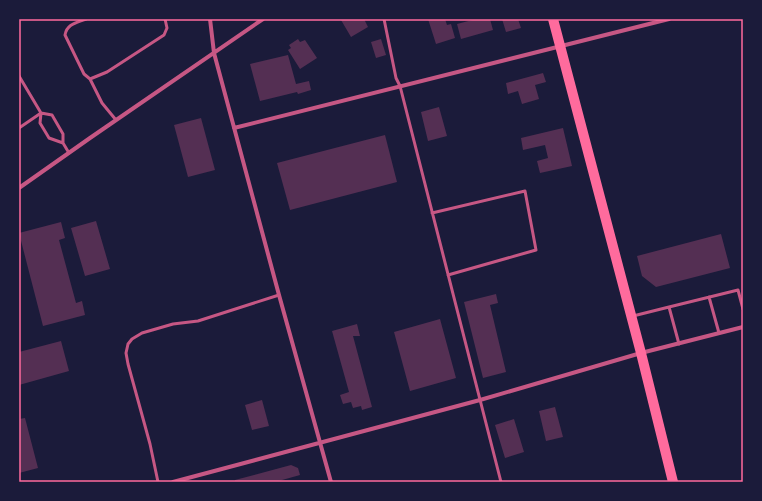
<svg xmlns="http://www.w3.org/2000/svg" width="762" height="501" font-family="'Source Serif 4',serif">
	<style>
		.building { fill: #542f53 }
		.lines { fill: none; stroke-linecap: round; stroke-linejoin: round }
		.service { stroke: #c65784; stroke-width: 3 }
		.minor { stroke: #c65784; stroke-width: 4 }
		.primary { stroke: #ff6b9d; stroke-width: 10 }
		.neatline { fill: none; stroke: #ff6b9d; stroke-width: 1.5 }
	</style>
	<rect width="100%" height="100%" fill="#1b1b3a"/>
	<path class="building" d="M 343,19 L 364,19 L 368,27 L 351,37 L 341,20 Z
		M 428,19 L 445,19 L 447,25 L 451,24 L 455,38 L 436,44 Z
		M 476,19 L 490,19 L 493,30 L 461,39 L 457,24 Z
		M 502,19 L 518,19 L 521,28 L 506,32 Z
		M 298,39 L 300,42 L 305,40 L 317,58 L 300,69 L 288,50 L 291,48 L 289,45 Z
		M 381,39 L 386,55 L 376,58 L 371,42 Z
		M 288,55 L 296,84 L 309,81 L 311,90 L 298,94 L 297,92 L 260,101 L 250,64 Z
		M 543,73 L 546,82 L 535,85 L 539,99 L 522,104 L 518,91 L 508,94 L 506,83 Z
		M 439,107 L 447,136 L 428,141 L 421,112 Z
		M 201,118 L 215,170 L 188,177 L 174,125 Z
		M 563,128 L 572,166 L 540,173 L 537,161 L 548,158 L 545,145 L 523,150 L 521,138 Z
		M 385,135 L 397,182 L 290,210 L 277,163 Z
		M 96,221 L 110,269 L 85,276 L 71,228 Z
		M 61,222 L 65,238 L 59,240 L 76,303 L 82,301 L 85,315 L 43,326 L 19,233 Z
		M 721,234 L 730,268 L 656,287 L 642,276 L 637,256 Z
		M 496,294 L 498,303 L 490,305 L 506,372 L 483,378 L 464,302 Z
		M 440,319 L 456,378 L 410,391 L 394,332 Z
		M 357,324 L 360,336 L 353,336 L 372,407 L 362,410 L 361,406 L 353,408 L 351,402 L 343,404 L 340,395 L 349,392 L 332,331 Z
		M 61,341 L 69,371 L 19,385 L 19,352 Z
		M 262,400 L 269,426 L 252,430 L 245,405 Z
		M 555,407 L 563,437 L 546,441 L 539,411 Z
		M 25,418 L 38,468 L 19,473 L 19,419 Z
		M 514,419 L 524,452 L 505,458 L 495,425 Z
		M 291,465 L 298,468 L 300,475 L 275,482 L 235,482 L 235,480 Z"/>
	<g class="lines">
		<path class="service" d="M 86,19 C 76,23 67,24 65,35 L 84,74 L 90,79 L 107,72 L 164,35 L 167,28 L 165,19
			M 384,19 L 396,78 L 400,86 L 501,482
			M 19,76 L 41,113 L 40,123 L 49,138 L 63,143 L 69,153
			M 90,79 L 102,103 L 116,120
			M 41,113 L 52,115 L 63,134 L 63,143
			M 19,128 L 41,113
			M 432,213 L 525,191 L 536,250 L 448,275
			M 709,297 L 719,333
			M 669,307 L 738,290 L 743,309
			M 633,316 L 669,307 L 679,344
			M 158,482 L 150,444 L 128,364 L 126,353 L 128,344 L 132,339 L 142,333 L 173,324 L 198,321 L 279,295"/>
		<path class="minor" d="M 210,19 L 214,53 L 279,295 L 331,482
			M 234,128 L 669,19
			M 19,188 L 90,138 L 263,19
			M 173,482 L 480,400 L 641,353 L 743,327"/>
		<path class="primary" d="M 553,19 L 641,353 L 673,482"/>
	</g>
	<rect width="762" height="501" fill="none" stroke="#1b1b3a" stroke-width="40"/>
	<rect x="20" y="20" width="722" height="461" class="neatline"/>
</svg>
